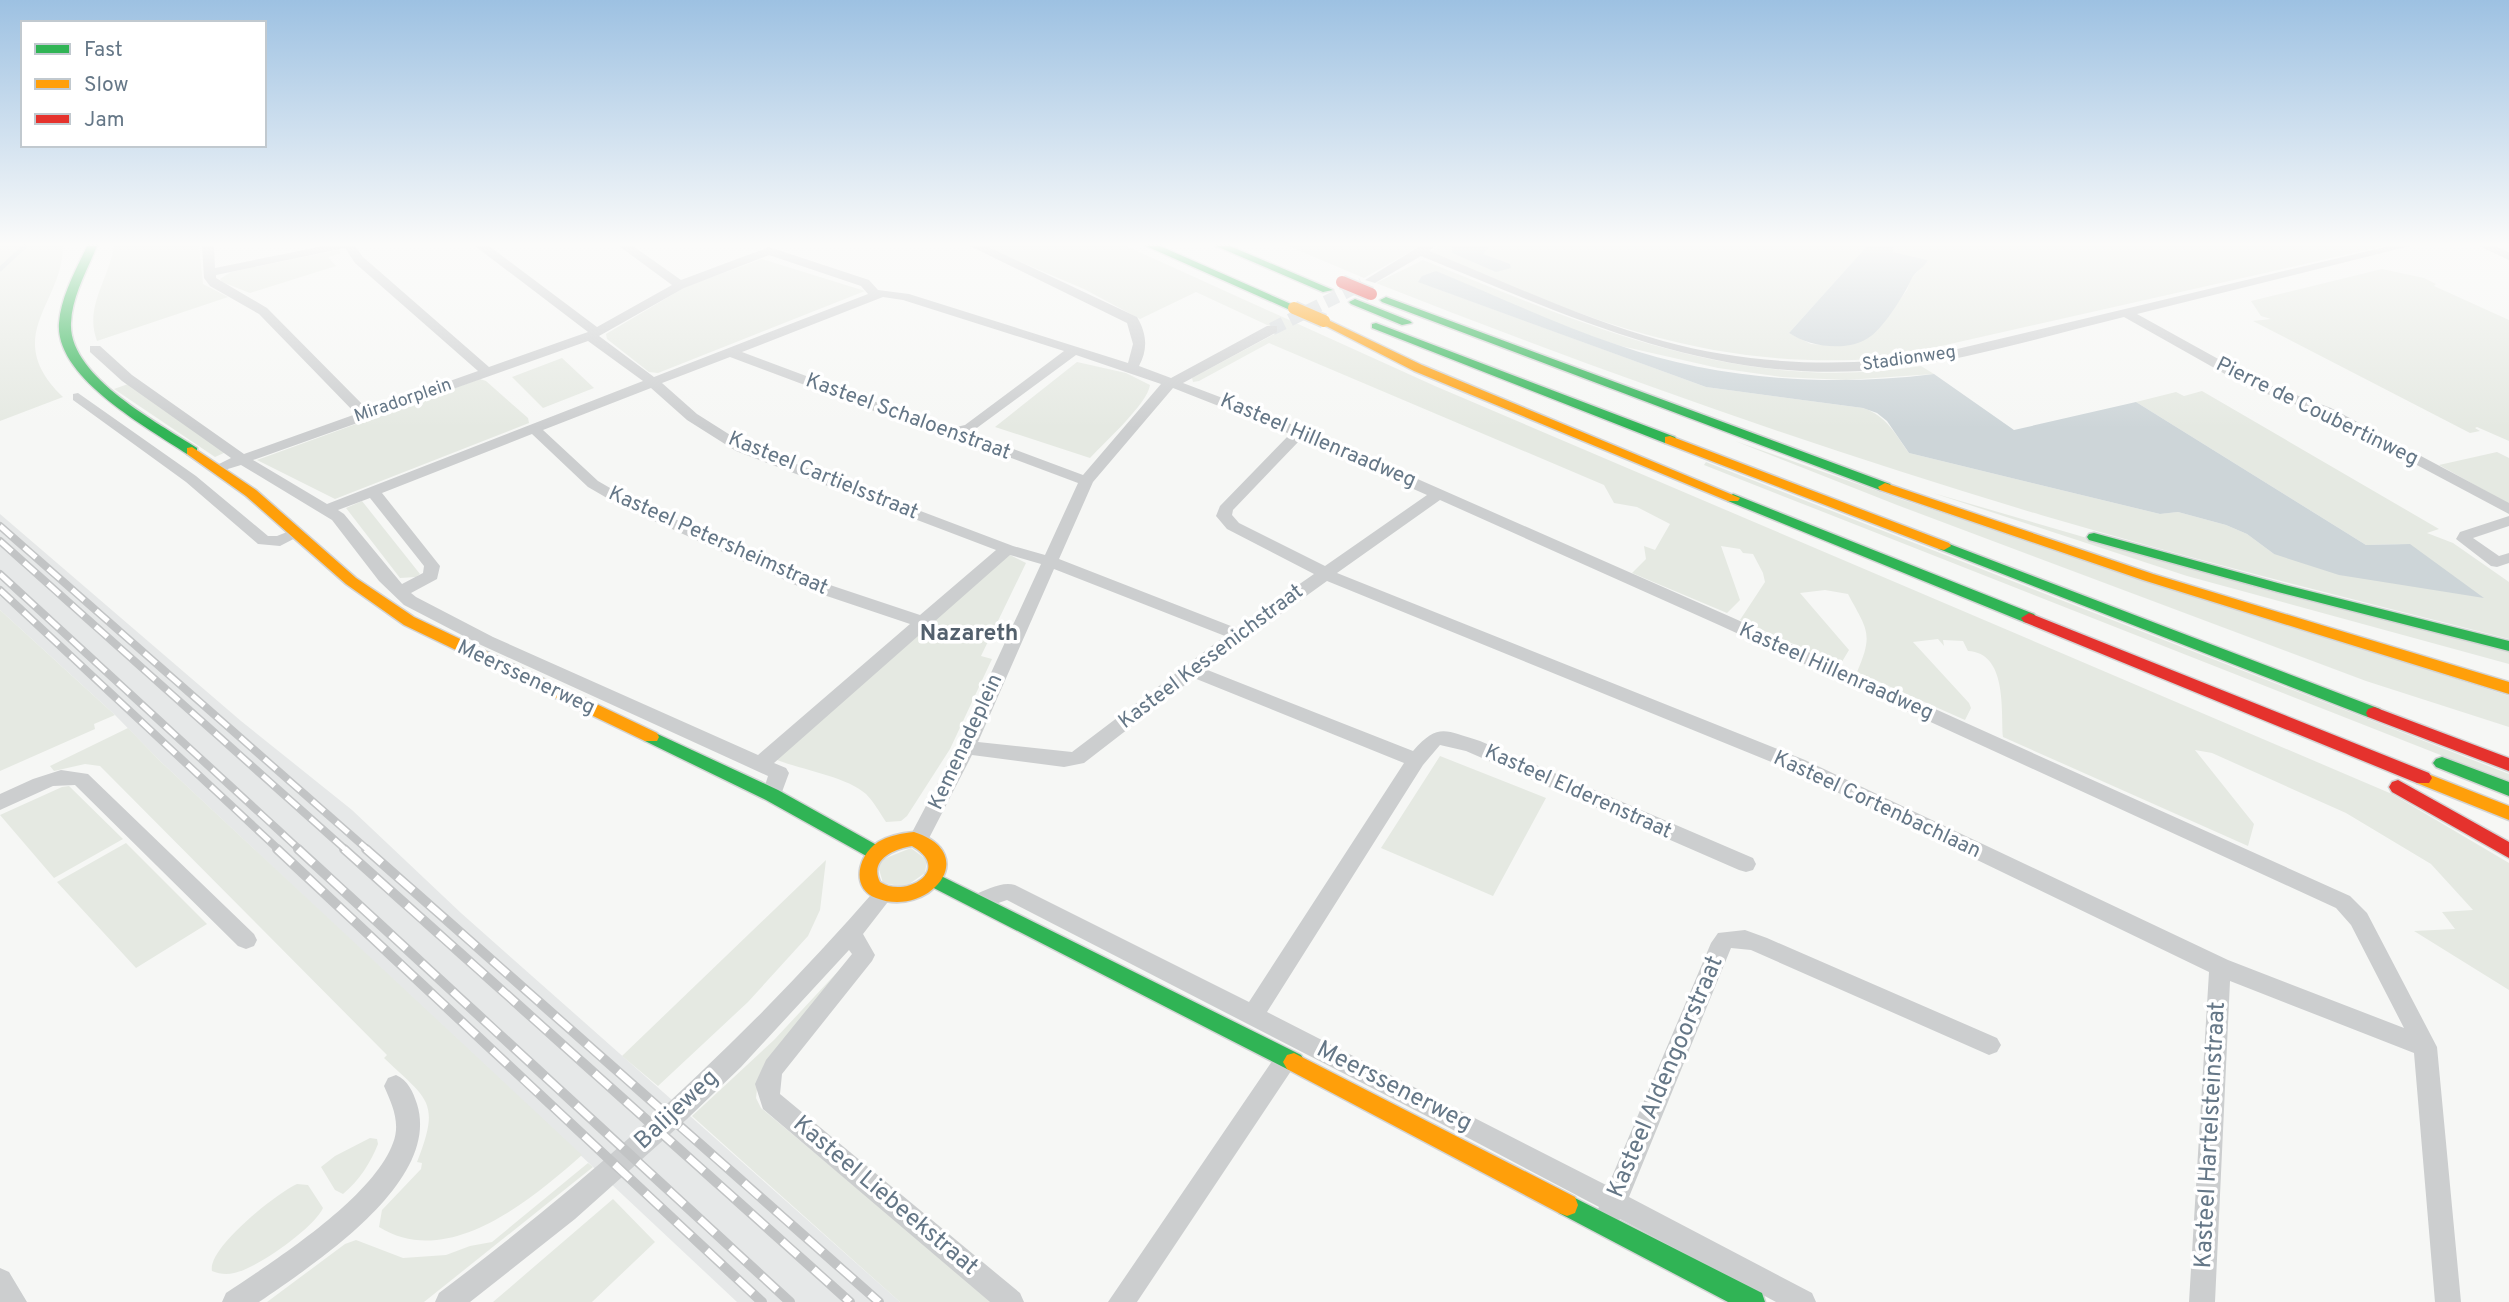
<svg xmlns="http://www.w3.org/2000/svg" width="2509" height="1302" font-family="Overpass,sans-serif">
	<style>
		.built { fill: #e6e8e8 }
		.green { fill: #e5e9e2 }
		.water { fill: #cdd5d8 }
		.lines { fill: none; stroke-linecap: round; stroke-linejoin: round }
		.stream { stroke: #cdd5d8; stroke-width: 4.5 }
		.street-tunnel { stroke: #d2d7da; stroke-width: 13; stroke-dasharray: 13 7; stroke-linecap: butt }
		.fast-casing { stroke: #d2d3d4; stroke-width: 3 }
		.slow-casing { stroke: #d2d3d4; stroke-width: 3 }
		.jam-casing { stroke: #d2d3d4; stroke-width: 3 }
		.street { fill: #cccecf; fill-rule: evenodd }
		.fast { fill: #30b455; fill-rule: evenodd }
		.slow { fill: #ff9f0a; fill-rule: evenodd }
		.jam { fill: #e5322d; fill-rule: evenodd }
		.rail-far1-casing { stroke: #c2c4c5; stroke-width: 8 }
		.rail-casing { stroke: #c2c4c5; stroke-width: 10 }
		.rail-far1 { stroke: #fff; stroke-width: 5; stroke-dasharray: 16; stroke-linecap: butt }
		.rail { stroke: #fff; stroke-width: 7; stroke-dasharray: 21; stroke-linecap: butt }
		.slow-bridge-casing { stroke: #d2d3d3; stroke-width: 15; stroke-linecap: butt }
		.jam-bridge-casing { stroke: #d2d3d3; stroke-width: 15; stroke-linecap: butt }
		.slow-bridge { stroke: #ff9f0a; stroke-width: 12 }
		.jam-bridge { stroke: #e5322d; stroke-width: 12 }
		.labels { text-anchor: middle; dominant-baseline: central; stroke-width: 7; stroke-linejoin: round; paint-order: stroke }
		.far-street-label { font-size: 18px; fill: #657787; stroke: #fff }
		.street-label { font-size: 21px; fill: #657787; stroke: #fff }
		.neighbourhood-label { font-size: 23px; font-weight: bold; fill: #53606c; stroke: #fff }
		.near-street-label { font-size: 24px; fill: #657787; stroke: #fff }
	</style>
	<rect width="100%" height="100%" fill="#f6f7f5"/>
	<path class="built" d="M 0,514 L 241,721 L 352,810 L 461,913 L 900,1302 L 737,1302 L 160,761 L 115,715 L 0,610 Z"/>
	<path class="green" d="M 0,246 L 63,246 C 63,304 0,336 63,397 L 0,421 Z
		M 114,246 L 199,246 L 203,284 L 228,297 L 97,341 C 84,307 109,279 114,246 Z
		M 983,246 L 1126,246 L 1435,386 L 2392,794 L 2509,863 L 2509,990 L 2414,931 L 2455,929 L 2442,912 L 2473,910 L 2431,864 L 2346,813 L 2212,753 L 2195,750 L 2254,824 L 2248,846 L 2003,737 C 2001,709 2007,653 1968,651 L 1963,641 L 1943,640 L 1944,646 L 1938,639 L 1913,642 L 1969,703 L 1971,708 L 1965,720 L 1857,672 C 1874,633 1867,630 1848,594 L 1825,590 L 1800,593 L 1849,650 L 1840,665 L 1740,620 L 1765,582 L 1763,573 L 1753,554 L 1743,553 L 1740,549 L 1721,546 L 1740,600 L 1727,613 L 1632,573 L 1646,559 L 1644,546 L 1655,550 L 1670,524 L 1637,507 L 1614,503 L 1604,485 L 1269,343 L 1199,381 L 1193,382 L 1192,378 L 1280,331 L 1196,292 L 1140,319 L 1084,289 Z
		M 1288,246 L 1420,246 L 1364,278 Z
		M 1439,246 L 1452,246 L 1452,253 L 1496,271 L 1498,261 L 1482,253 L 1490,246 L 1867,246 L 1789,333 L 1811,344 L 1835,346 L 1858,342 L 1877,330 L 1907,290 L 1911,279 L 1928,260 L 1893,252 L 1894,246 L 2384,246 L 1888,358 C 1713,372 1587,321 1430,252 Z
		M 338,250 L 341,253 L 328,257 L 336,266 L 250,293 L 222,282 L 220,279 L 231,272 Z
		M 762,259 L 865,291 L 658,373 L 649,372 L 607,339 L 606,334 L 687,286 Z
		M 1423,260 C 1585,325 1742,395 1921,366 L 1934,374 L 1846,380 L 1782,377 L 1718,368 L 1621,346 L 1419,282 L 1706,387 L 1863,408 C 1887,416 1895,434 1909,453 L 2160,514 L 2178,512 L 2226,525 L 2247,534 L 2274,554 L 2411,544 L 2366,545 L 2136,402 L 2176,392 L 2184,396 L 2202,391 L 2439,529 L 2427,533 L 2453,543 L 2509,582 L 2509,639 C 2353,599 2196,561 2041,515 C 1816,448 1594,369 1376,283 Z
		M 2382,269 L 2424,278 L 2436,284 L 2434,286 L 2509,320 L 2509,441 L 2477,427 L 2475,428 L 2480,431 L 2470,433 L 2253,321 L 2271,319 L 2261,316 L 2251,301 Z
		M 562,358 L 594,388 L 543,408 L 512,377 Z
		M 1077,362 L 1126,373 L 1150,385 C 1148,403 1104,443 1090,458 L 995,427 Z
		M 480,379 L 486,381 L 528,418 L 529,423 L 335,499 L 257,460 Z
		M 128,384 L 226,452 L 215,457 L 114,389 Z
		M 1735,441 L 1903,500 L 2509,696 L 2509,727 L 2366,681 L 1897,505 Z
		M 2497,452 L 2509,458 L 2509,504 L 2439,465 Z
		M 1706,462 L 2509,774 L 2509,782 L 1704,465 Z
		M 1933,493 L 2269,591 L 2509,651 L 2509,664 L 2187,576 Z
		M 362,501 L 420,574 L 416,577 L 400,578 L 346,508 Z
		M 1006,553 L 1026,563 L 981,656 L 992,659 L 950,749 L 907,816 L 901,821 L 886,822 C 880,813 874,802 866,794 C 846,776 797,769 772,758 Z
		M 0,610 L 115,715 L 94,724 L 95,729 L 0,771 Z
		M 128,728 L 160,761 L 582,1155 C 531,1200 448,1270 379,1227 L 382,1210 L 421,1169 L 422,1163 L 417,1162 C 441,1101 428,1100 384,1058 L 387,1055 L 100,766 L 85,764 L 54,771 L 50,766 Z
		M 1440,756 L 1546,798 L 1493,896 L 1381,848 Z
		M 69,786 L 123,839 L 54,878 L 0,815 L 62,787 Z
		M 126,843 L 207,924 L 136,968 L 57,882 Z
		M 911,848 L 927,860 L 925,873 L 905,887 L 883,883 L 878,866 L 881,860 Z
		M 826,860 L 820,910 L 808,936 L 748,1002 L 658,1086 L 622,1056 Z
		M 856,952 L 758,1080 L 756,1098 L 761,1108 L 993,1302 L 900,1302 L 692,1116 L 774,1040 Z
		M 370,1138 L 377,1139 L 378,1144 C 371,1162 359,1181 343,1194 L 335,1190 L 321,1167 L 335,1156 Z
		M 588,1163 L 593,1167 L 424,1302 L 267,1302 L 345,1244 L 356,1240 L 403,1258 L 446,1255 L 470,1246 L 492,1242 Z
		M 297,1184 L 308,1185 L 323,1208 C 314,1228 256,1269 234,1273 C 227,1275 219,1274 212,1271 C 207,1248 277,1193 297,1184 Z
		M 613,1199 L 655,1242 L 592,1302 L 493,1302 Z"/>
	<path class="water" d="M 1490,246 L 1483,254 L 1510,264 L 1511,268 L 1496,272 L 1452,253 L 1452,246 Z
		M 1867,246 L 1894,246 L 1893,252 L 1928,260 C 1924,268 1914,272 1911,280 C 1905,294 1883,328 1871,336 C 1849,353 1810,347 1789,333 Z
		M 1436,271 C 1497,296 1556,324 1618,345 C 1718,380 1830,387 1934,374 L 2014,430 L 2136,402 L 2366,545 L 2410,544 L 2484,598 L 2339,575 L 2274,554 L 2247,534 L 2226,525 L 2178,512 L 2160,514 L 1909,453 L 1887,421 L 1877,413 L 1863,408 L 1706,387 L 1418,282 L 1422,276 Z"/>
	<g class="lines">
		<path class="stream" d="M 0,269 L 25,246"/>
		<path class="street-tunnel" d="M 1272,329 L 1362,284"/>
		<g class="fast-casing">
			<path id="fast" d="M 87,246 L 97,246 C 87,271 72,296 71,323 C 68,376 158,423 197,448 L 197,454 L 187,454 C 147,427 55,378 59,323 C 61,296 76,270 87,246 Z
				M 1146,246 L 1160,246 L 1300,308 L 1290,310 Z
				M 1216,246 L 1230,246 L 1333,290 L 1323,292 Z
				M 1386,297 L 1890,484 L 1892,487 L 1890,490 L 1880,490 L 1382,302 L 1380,300 Z
				M 1355,299 L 1410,321 L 1412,323 L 1402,325 L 1351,304 L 1349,302 Z
				M 1376,323 L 1675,437 L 1677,440 L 1675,443 L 1665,443 L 1372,328 L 1372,324 Z
				M 1733,494 L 2034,614 L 2037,618 L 2029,623 L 2024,622 L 1728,501 L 1726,498 Z
				M 2094,533 L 2285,585 L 2509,641 L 2509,651 L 2278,592 L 2089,540 L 2087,537 L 2089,534 Z
				M 1944,542 L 2380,709 L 2382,713 L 2380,717 L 2368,717 L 1939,549 L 1937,546 L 1939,543 Z
				M 651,731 L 778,790 L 882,848 L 885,853 L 882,858 L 876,860 L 870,858 L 766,800 L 645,741 L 643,737 L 645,733 Z
				M 2442,757 L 2509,782 L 2509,796 L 2436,767 L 2433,763 L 2436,759 Z
				M 933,872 L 1301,1055 L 1305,1062 L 1301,1069 L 1294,1071 L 1287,1069 L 926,884 L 924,879 L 926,874 Z
				M 1567,1194 L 1762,1293 L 1765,1302 L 1728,1302 L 1559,1213 L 1556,1205 L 1559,1197 Z"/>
		</g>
		<g class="slow-casing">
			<path id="slow" d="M 1324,318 L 1422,365 L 1740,498 L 1738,501 L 1728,501 L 1414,371 L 1320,323 L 1320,319 Z
				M 1670,436 L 1949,543 L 1951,546 L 1944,550 L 1939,549 L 1665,443 L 1665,437 Z
				M 192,447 L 256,490 L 356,578 L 414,617 L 657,733 L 659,737 L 657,741 L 645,741 L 404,625 L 346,584 L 246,496 L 187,454 L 187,448 Z
				M 1885,483 L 2153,574 L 2509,682 L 2509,694 L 2143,580 L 1880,490 L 1878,487 Z
				M 2423,772 L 2509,806 L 2509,820 L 2417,783 L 2414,778 L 2417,773 Z
				M 914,832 C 983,854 928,919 876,898 C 850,888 858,855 878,842 C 888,836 902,833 914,832 ZM 912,846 C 954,870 905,899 880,882 C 869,860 893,849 912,846 Z
				M 1294,1053 L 1575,1197 L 1578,1205 L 1575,1213 L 1567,1216 L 1559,1213 L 1287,1069 L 1283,1062 L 1287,1055 Z"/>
		</g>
		<g class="jam-casing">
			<path id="jam" d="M 2029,613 L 2429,773 L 2432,778 L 2429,783 L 2417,783 L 2024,622 L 2021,618 Z
				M 2374,707 L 2509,758 L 2509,771 L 2368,717 L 2366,713 L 2368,709 Z
				M 2398,780 L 2509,842 L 2509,858 L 2392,792 L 2389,787 L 2392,782 Z"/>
		</g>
		<path class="street" d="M 202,246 L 214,246 L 215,268 L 323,246 L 355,246 L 363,257 L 489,367 L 588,332 L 475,246 L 489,246 L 597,327 L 672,285 L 619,246 L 633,246 L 681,280 L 769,247 L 869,280 L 878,290 L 909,294 L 1128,363 L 1133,344 L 1127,323 L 970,246 L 986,246 L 1137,317 C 1147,334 1148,349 1139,366 L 1171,378 L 1267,326 L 1277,326 L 1277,332 L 1183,383 L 1304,429 L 1731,617 L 2350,896 L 2367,913 L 2437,1047 L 2461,1302 L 2435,1302 L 2414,1053 L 2230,981 L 2215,1302 L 2189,1302 L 2209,972 L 1791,770 L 1327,581 L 1205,669 L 1413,751 C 1439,722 1445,731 1480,741 L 1753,858 L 1756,864 L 1753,870 L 1746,872 L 1739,870 L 1466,751 L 1440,745 L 1423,765 L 1267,1012 L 1608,1186 L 1711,943 L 1718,933 L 1745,930 L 1767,938 L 1997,1038 L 2001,1045 L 1997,1052 L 1989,1055 L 1751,950 L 1731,948 L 1629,1197 L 1812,1293 L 1816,1302 L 1776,1302 L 1620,1219 L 1610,1223 L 1601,1220 L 1597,1211 L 1599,1207 L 1438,1122 L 1007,900 L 981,909 L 974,907 L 970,901 L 974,895 C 986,890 1002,881 1015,885 L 1249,1002 L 1404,763 L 1194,678 L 1084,763 L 1064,767 L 972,755 L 925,846 L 918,848 L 911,846 L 908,840 L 957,747 L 1041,564 L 1010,555 L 774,763 L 786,768 L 789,773 L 779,800 L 772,802 L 765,800 L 762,795 L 768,776 L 481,645 L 404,605 L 379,581 L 332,520 L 241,465 L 218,472 L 213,471 L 211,468 L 231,458 L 122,381 L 90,352 L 90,346 L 100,346 L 132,375 L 244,454 L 356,414 L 259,314 L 210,286 L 204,278 ZM 345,248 L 355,263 L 478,371 L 368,410 L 267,308 L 216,278 L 216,275 ZM 769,255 L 861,286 L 868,294 L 654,377 L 599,336 L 684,288 ZM 883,297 L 903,300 L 1064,351 L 965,425 L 948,429 L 742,352 ZM 588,341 L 643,381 L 327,504 L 253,460 ZM 1076,355 L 1161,384 L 1083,475 L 970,433 ZM 730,357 L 941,436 L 955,437 L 1078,483 L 1045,555 L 1013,546 L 746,445 L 697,414 L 662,383 ZM 651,388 L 687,420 L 736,451 L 996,550 L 920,615 L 812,579 L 629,499 L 598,481 L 543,430 ZM 1173,388 L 1290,434 L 1220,506 L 1216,516 L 1227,529 L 1314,574 L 1236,628 L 1059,559 L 1093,482 ZM 532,434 L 588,487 L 619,505 L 800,587 L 910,624 L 758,755 L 493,637 L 416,597 L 411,593 L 437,579 L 440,566 L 382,493 ZM 1301,439 L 1427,495 L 1325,566 L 1239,523 L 1232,515 L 1233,510 ZM 370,498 L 424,566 L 423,573 L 402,584 L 344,514 L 338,510 ZM 1440,500 L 1719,625 L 2336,908 L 2351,925 L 2404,1028 L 2228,960 L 1805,760 L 1337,573 ZM 1054,569 L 1225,636 L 1072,752 L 978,742 Z
			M 1420,246 L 1435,246 L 1429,251 C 1506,282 1582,319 1663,341 C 1751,365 1842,368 1932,355 L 2389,246 L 2410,246 L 2137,314 L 2258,381 L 2331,408 L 2509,503 L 2509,514 L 2321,414 L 2248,387 L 2124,317 C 2049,335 1972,359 1896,368 C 1719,389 1579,320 1421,256 L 1375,283 L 1365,280 Z
			M 2479,246 L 2495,246 L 2509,252 L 2509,260 Z
			M 78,393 L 196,476 L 268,536 L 277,536 L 297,528 L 305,533 L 280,546 L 258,544 L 186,482 L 73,400 L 73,394 Z
			M 2509,516 L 2509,526 L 2473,538 L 2499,556 L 2509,553 L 2509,563 L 2497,567 L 2491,566 L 2456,539 L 2460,532 Z
			M 61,770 L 88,774 L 254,934 L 257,940 L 254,946 L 246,949 L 238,946 L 75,785 L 53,786 L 0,810 L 0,794 L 33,779 Z
			M 884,886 L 891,888 L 894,894 L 863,934 L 875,955 L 872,961 L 782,1074 L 780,1094 L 1020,1293 L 1024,1302 L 990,1302 L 763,1109 L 755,1084 L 766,1060 L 852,954 L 849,950 L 741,1067 L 687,1119 L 575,1219 L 470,1302 L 435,1302 L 439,1293 C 601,1171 744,1041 877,888 Z
			M 1287,1048 L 1295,1051 L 1299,1058 L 1295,1065 L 1137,1302 L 1108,1302 L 1279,1051 Z
			M 396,1075 C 408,1080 413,1092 417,1104 C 441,1181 318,1261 265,1298 L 259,1302 L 222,1302 L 226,1293 C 274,1261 373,1198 393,1143 C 401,1123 392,1104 384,1086 L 388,1078 Z
			M 0,1268 L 9,1272 L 27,1302 L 0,1302 Z"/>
		<use href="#fast" class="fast"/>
		<use href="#slow" class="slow"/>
		<use href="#jam" class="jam"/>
		<g class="rail-far1-casing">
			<path id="rail-far1" d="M 0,526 L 368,850
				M 0,541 L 346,850
				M 0,574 L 300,850
				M 0,590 L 279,850"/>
		</g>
		<g class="rail-casing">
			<path id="rail" d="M 277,849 L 762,1302
				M 298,849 L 790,1302
				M 344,849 L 850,1302
				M 366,849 L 879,1302"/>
		</g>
		<use href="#rail-far1" class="rail-far1"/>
		<use href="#rail" class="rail"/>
		<g class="slow-bridge-casing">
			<path id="slow-bridge" d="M 1294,308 L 1324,321"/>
		</g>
		<g class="jam-bridge-casing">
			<path id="jam-bridge" d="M 1342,282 L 1371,294"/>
		</g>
		<use href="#slow-bridge" class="slow-bridge"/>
		<use href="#jam-bridge" class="jam-bridge"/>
	</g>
	<linearGradient id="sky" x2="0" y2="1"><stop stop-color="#9dc1e2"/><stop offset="0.57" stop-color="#fbfbfa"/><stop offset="1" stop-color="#fbfbfa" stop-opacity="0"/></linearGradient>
	<rect width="2509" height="428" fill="url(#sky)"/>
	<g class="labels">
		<g class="far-street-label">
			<text transform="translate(1909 359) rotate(-8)">Stadionweg</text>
			<text transform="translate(403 401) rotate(-19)">Miradorplein</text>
		</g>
		<g class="street-label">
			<text transform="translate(2317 412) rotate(26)">Pierre de Coubertinweg</text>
			<text transform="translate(908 417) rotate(20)">Kasteel Schaloenstraat</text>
			<text transform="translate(1318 441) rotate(23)">Kasteel Hillenraadweg</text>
			<text transform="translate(823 476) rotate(22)">Kasteel Cartielsstraat</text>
			<text transform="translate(718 541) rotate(24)">Kasteel Petersheimstraat</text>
			<text transform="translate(1211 657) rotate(-37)">Kasteel Kessenichstraat</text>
			<text transform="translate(1836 672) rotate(24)">Kasteel Hillenraadweg</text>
			<text transform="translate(526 678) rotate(25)">Meerssenerweg</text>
			<text transform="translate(966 742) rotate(-65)">Kemenadeplein</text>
			<text transform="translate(1578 792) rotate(24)">Kasteel Elderenstraat</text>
			<text transform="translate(1877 805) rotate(25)">Kasteel Cortenbachlaan</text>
		</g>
		<g class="neighbourhood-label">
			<text x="969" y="634">Nazareth</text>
		</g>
		<g class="near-street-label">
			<text transform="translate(1666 1077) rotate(-67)">Kasteel Aldengoorstraat</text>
			<text transform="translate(1394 1087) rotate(27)">Meerssenerweg</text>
			<text transform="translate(677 1110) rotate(-43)">Balijeweg</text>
			<text transform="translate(2211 1135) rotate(-87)">Kasteel Hartelsteinstraat</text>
			<text transform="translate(885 1196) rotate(40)">Kasteel Liebeekstraat</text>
		</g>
	</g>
	<rect x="21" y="21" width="245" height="126" fill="#ffffff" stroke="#c1c9cf" stroke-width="2"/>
	<rect x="35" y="44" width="35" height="10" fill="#30b455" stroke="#c1c9cf" stroke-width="2"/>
	<text x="84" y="56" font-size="21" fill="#657787">Fast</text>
	<rect x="35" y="79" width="35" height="10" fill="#ff9f0a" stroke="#c1c9cf" stroke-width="2"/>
	<text x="84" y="91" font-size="21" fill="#657787">Slow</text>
	<rect x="35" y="114" width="35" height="10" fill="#e5322d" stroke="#c1c9cf" stroke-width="2"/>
	<text x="84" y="126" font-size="21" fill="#657787">Jam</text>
</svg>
